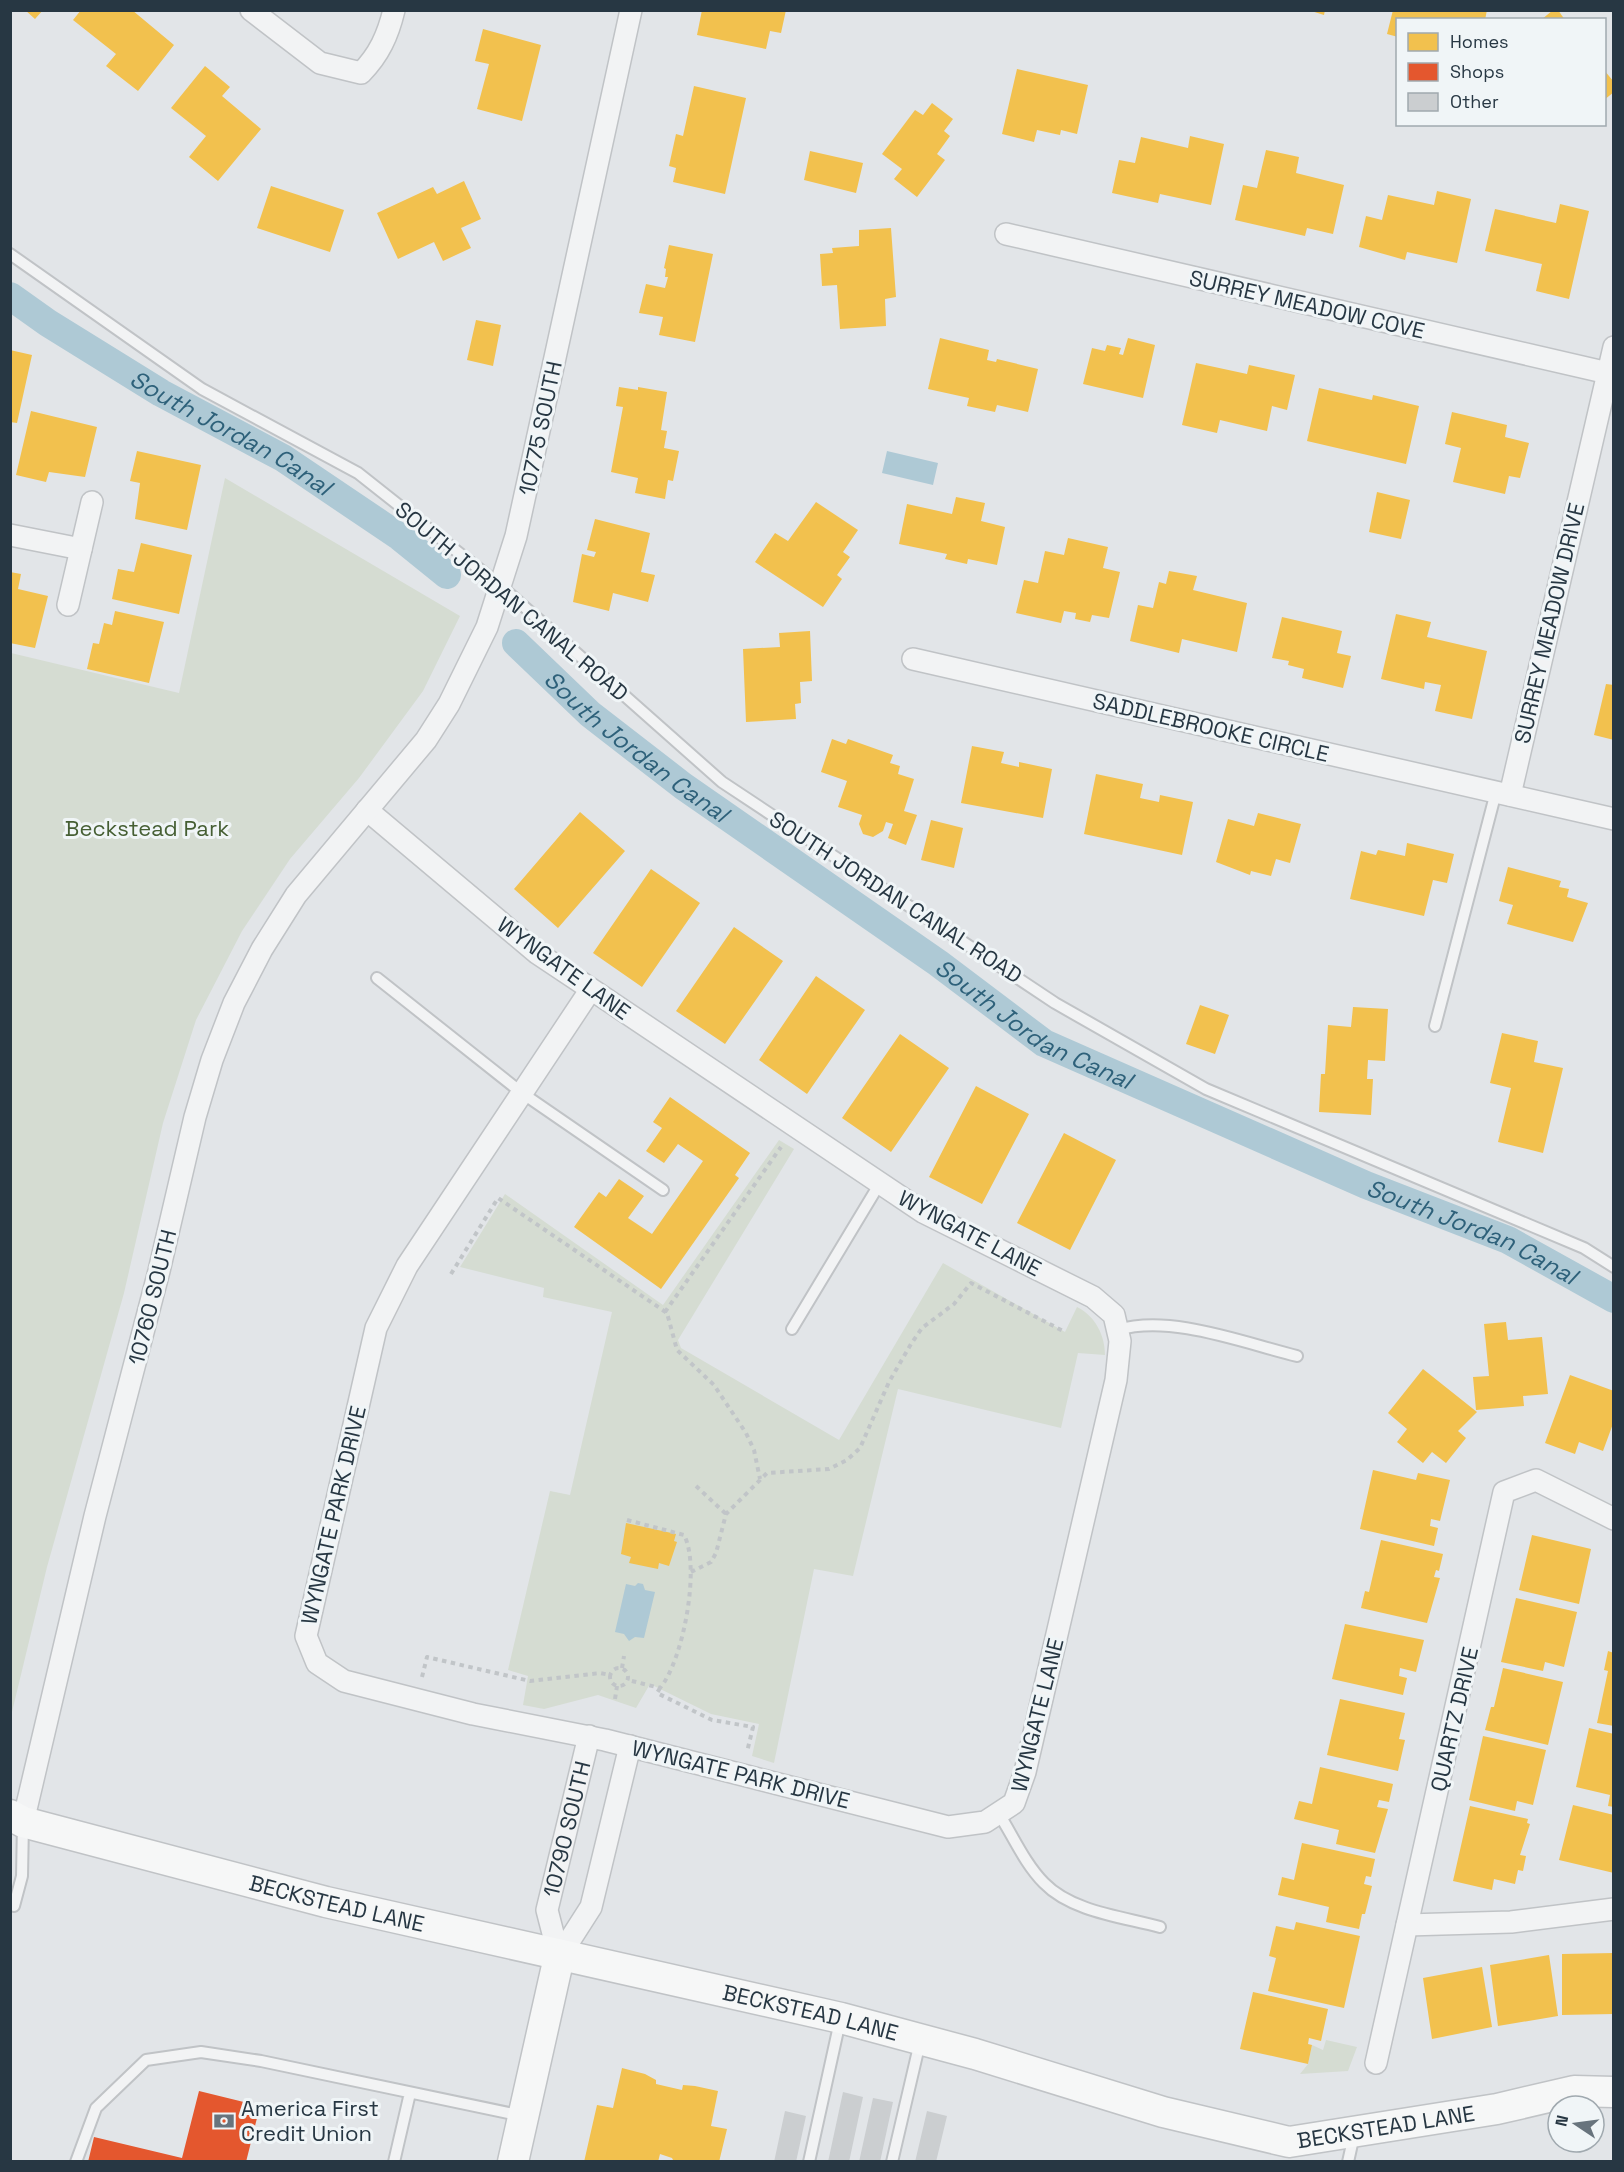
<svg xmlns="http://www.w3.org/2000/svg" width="1624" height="2172" font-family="'Space Grotesk',sans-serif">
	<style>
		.green { fill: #d5dcd2 }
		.water { fill: #aec9d5 }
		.homes { fill: #f2c14e }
		.shops { fill: #e4572e }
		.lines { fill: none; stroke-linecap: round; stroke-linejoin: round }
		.canal { stroke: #aec9d5; stroke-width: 28 }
		.building { fill: #cbced0 }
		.lane-casing { stroke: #c0c3c6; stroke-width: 14 }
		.street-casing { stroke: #c0c3c6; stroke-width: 24 }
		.secondary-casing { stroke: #c0c3c6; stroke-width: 33 }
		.path { stroke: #c1c5c8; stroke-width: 4; stroke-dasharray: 4.5 4.5; stroke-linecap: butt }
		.lane { stroke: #f2f3f4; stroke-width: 10 }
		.street { stroke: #f2f3f4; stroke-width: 21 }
		.secondary { stroke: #f6f7f7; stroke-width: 30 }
		.labels { text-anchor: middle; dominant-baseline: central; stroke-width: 6; stroke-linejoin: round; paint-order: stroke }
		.street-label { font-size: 22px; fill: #273743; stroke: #f0f5f7 }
		.park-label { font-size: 22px; fill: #465f34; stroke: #f0f5f7 }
		.poi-label { font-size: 22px; fill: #273743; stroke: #f0f5f7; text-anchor: start }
		.water-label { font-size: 24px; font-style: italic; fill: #2e617a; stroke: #f0f5f7 }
	</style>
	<rect width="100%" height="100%" fill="#e2e5e8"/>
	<path class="green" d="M 225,478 L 460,616 L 423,691 L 359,778 L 290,859 L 242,931 L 196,1020 L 163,1123 L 124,1293 L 47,1567 L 11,1716 L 11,653 L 179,693 Z
		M 779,1140 L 794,1149 L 678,1340 L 681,1348 L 839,1440 L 943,1263 L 1065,1332 L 1077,1307 C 1095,1316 1105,1335 1105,1355 L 1078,1353 L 1061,1428 L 898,1389 L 853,1576 L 814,1569 L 774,1763 L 752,1756 L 759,1724 L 711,1714 L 650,1684 L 636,1708 L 598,1695 L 544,1709 L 523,1705 L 528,1676 L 508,1670 L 550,1491 L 570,1495 L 612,1312 L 543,1297 L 544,1288 L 460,1267 L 505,1194 L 663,1305 Z
		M 1326,2040 L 1357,2047 L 1348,2071 L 1300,2074 L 1308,2064 L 1312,2045 L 1323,2050 Z"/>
	<path class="water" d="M 887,451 L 938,463 L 933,485 L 882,473 Z
		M 638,1583 L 643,1584 L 645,1590 L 655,1592 L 644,1638 L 635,1637 L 629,1641 L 624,1634 L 615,1632 L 626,1584 L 635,1586 Z"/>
	<path class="homes" d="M 25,10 L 43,10 L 35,19 Z
		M 81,10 L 132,10 L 174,45 L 138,91 L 106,66 L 116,54 L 73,20 Z
		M 702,10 L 786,10 L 781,33 L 770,31 L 766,49 L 697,35 Z
		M 1308,10 L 1325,10 L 1324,15 Z
		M 1393,10 L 1487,10 L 1485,20 L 1398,20 L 1398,37 L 1387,34 Z
		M 1553,10 L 1558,10 L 1565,20 L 1541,20 Z
		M 483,29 L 541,45 L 522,121 L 477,109 L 489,64 L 475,61 Z
		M 205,66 L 230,87 L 222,96 L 261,129 L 218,181 L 189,157 L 206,136 L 171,108 Z
		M 1017,69 L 1088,85 L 1077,134 L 1061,130 L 1060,135 L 1037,130 L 1034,142 L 1002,134 Z
		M 1604,70 L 1614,82 L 1614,92 L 1604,100 Z
		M 694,86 L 746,98 L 725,194 L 673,182 L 676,168 L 669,166 L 676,134 L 683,136 Z
		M 932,103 L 953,119 L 944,131 L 950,136 L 937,154 L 945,160 L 917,197 L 894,179 L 902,169 L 882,154 L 915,110 L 923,115 Z
		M 1190,136 L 1224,144 L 1211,205 L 1160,194 L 1158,203 L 1112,193 L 1119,160 L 1135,163 L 1141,137 L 1188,148 Z
		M 1266,150 L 1299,157 L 1296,173 L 1344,185 L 1333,234 L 1307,228 L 1305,236 L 1235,220 L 1243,185 L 1257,188 Z
		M 810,151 L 863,163 L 856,193 L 804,180 Z
		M 464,181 L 481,219 L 461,228 L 471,248 L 443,261 L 434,242 L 398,259 L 377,213 L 433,187 L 437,194 Z
		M 271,186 L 344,210 L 330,252 L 257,228 Z
		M 1437,191 L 1471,199 L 1457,263 L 1407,252 L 1405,260 L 1359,247 L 1366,216 L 1382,220 L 1388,195 L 1434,205 Z
		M 1560,204 L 1589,211 L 1569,299 L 1536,291 L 1542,264 L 1485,251 L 1495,209 L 1556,223 Z
		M 891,228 L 896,297 L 885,299 L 886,326 L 840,329 L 837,285 L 822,286 L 820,254 L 833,253 L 832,248 L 859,246 L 859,230 Z
		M 669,245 L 713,254 L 695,342 L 659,335 L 663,317 L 639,313 L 646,284 L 665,288 L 668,277 L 665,277 L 666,269 L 664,268 Z
		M 476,320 L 501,325 L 493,366 L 467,360 Z
		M 940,338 L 989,350 L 987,360 L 996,362 L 997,359 L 1038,369 L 1028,412 L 997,405 L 995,412 L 967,406 L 969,398 L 928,389 Z
		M 1128,338 L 1155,345 L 1143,398 L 1083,384 L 1092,348 L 1105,351 L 1107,345 L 1121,348 L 1119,354 L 1123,355 Z
		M 10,350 L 32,355 L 17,423 L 10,422 Z
		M 1196,363 L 1247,374 L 1249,365 L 1295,375 L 1287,410 L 1272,406 L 1267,431 L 1220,420 L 1217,433 L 1182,425 Z
		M 619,387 L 638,390 L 638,387 L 667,392 L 661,430 L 667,431 L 664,448 L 679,451 L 673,481 L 668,480 L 665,499 L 635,493 L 638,478 L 611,472 L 623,407 L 616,406 Z
		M 1319,388 L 1372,400 L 1373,395 L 1419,406 L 1406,464 L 1307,441 Z
		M 31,411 L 97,427 L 85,477 L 49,472 L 46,482 L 16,475 Z
		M 1452,412 L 1507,425 L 1505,437 L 1529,443 L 1520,478 L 1509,476 L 1505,494 L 1453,482 L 1461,448 L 1445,444 Z
		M 137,451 L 201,465 L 187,530 L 135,519 L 140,483 L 130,481 Z
		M 1377,492 L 1410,500 L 1401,539 L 1369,532 Z
		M 956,497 L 985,503 L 981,521 L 1005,527 L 997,565 L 968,559 L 967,564 L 945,559 L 947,554 L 899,544 L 907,504 L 952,514 Z
		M 816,502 L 858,530 L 843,552 L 850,557 L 837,575 L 842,579 L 823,607 L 755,562 L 775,533 L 788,541 Z
		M 595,519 L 650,533 L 641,572 L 655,575 L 648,602 L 613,593 L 609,611 L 573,602 L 582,554 L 594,557 L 596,552 L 587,550 Z
		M 1068,538 L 1108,547 L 1103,568 L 1120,572 L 1109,618 L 1092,615 L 1090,622 L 1075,619 L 1076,613 L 1064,611 L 1061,623 L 1016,613 L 1024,580 L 1038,583 L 1045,551 L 1064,555 Z
		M 141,543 L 192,555 L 179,614 L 112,599 L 118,569 L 134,572 Z
		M 1169,571 L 1197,576 L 1193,590 L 1247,603 L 1237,652 L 1182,639 L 1179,653 L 1130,641 L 1138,605 L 1153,608 L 1159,582 L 1166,584 Z
		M 10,572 L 21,574 L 18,589 L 48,596 L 35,648 L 10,643 Z
		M 115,611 L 164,622 L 149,683 L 87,669 L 93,643 L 99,644 L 104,623 L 112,625 Z
		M 1396,614 L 1431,622 L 1427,637 L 1487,651 L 1472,719 L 1435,711 L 1441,685 L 1425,682 L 1424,689 L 1381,679 Z
		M 1282,617 L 1342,631 L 1337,653 L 1351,656 L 1343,688 L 1302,678 L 1304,669 L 1288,665 L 1289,661 L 1272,658 Z
		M 810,631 L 812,681 L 800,682 L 801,703 L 795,704 L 796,719 L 746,722 L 743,649 L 780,647 L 779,633 Z
		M 1606,684 L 1614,685 L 1614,740 L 1594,735 Z
		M 832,739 L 846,744 L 848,739 L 893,755 L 890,763 L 900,766 L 898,774 L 914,779 L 904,811 L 917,815 L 906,845 L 888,838 L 893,824 L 886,822 L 883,831 L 873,837 L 863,834 L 859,824 L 862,815 L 838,807 L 847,781 L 821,772 Z
		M 972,746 L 1004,752 L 1001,763 L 1019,767 L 1019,762 L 1052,769 L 1043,818 L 961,803 Z
		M 1096,774 L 1143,784 L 1140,798 L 1159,802 L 1160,795 L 1193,802 L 1182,855 L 1084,834 Z
		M 580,812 L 625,851 L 558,928 L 514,889 Z
		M 1258,813 L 1301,824 L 1290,863 L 1276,859 L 1271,876 L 1251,871 L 1250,875 L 1216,862 L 1228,819 L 1254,826 Z
		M 931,820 L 963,828 L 954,868 L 921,860 Z
		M 1407,843 L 1454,854 L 1447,883 L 1433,880 L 1424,916 L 1350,899 L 1361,851 L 1376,855 L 1378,850 L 1405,856 Z
		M 1508,867 L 1561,881 L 1559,887 L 1569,889 L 1567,897 L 1588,903 L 1573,942 L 1507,924 L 1513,905 L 1499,901 Z
		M 651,869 L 700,903 L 642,987 L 593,953 Z
		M 734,927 L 783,961 L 725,1044 L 676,1011 Z
		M 816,976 L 865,1010 L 807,1094 L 759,1060 Z
		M 1200,1005 L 1229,1015 L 1215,1054 L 1186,1044 Z
		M 1353,1007 L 1388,1009 L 1385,1061 L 1368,1060 L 1367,1079 L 1373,1079 L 1371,1115 L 1319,1112 L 1321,1074 L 1325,1074 L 1328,1025 L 1351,1027 Z
		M 1502,1033 L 1538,1041 L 1534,1062 L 1563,1068 L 1543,1153 L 1498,1142 L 1511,1088 L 1490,1083 Z
		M 900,1034 L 949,1068 L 891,1152 L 842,1118 Z
		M 976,1086 L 1029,1114 L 982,1204 L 929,1177 Z
		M 670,1097 L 750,1153 L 735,1175 L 739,1178 L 661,1289 L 574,1227 L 599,1192 L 606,1197 L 619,1179 L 644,1196 L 628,1218 L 652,1234 L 703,1161 L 678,1144 L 664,1163 L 646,1151 L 662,1128 L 653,1122 Z
		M 1064,1133 L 1116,1160 L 1070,1250 L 1017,1223 Z
		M 1506,1322 L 1508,1340 L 1542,1337 L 1548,1394 L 1523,1396 L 1524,1406 L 1476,1410 L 1473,1377 L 1489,1376 L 1484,1324 Z
		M 1423,1369 L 1477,1412 L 1458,1431 L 1466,1438 L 1446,1463 L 1432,1452 L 1423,1463 L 1397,1442 L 1407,1429 L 1388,1413 Z
		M 1570,1375 L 1614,1391 L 1614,1421 L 1603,1451 L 1579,1442 L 1575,1454 L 1545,1443 Z
		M 1373,1470 L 1416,1480 L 1418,1473 L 1450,1480 L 1440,1521 L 1431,1519 L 1430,1526 L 1438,1528 L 1434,1546 L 1360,1529 Z
		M 626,1523 L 676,1534 L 674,1541 L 677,1542 L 669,1566 L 659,1563 L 658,1569 L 629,1563 L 631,1557 L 621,1554 Z
		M 1532,1535 L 1591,1549 L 1579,1604 L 1519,1590 Z
		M 1381,1540 L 1443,1554 L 1439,1571 L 1436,1570 L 1434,1577 L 1440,1578 L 1427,1623 L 1361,1608 L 1365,1591 L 1369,1592 Z
		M 1516,1598 L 1577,1612 L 1564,1667 L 1545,1662 L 1543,1671 L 1501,1662 Z
		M 1345,1624 L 1424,1640 L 1416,1672 L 1400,1668 L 1399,1676 L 1407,1678 L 1403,1695 L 1332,1679 Z
		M 1608,1651 L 1614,1653 L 1614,1726 L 1597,1723 L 1608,1671 L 1604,1670 Z
		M 1503,1668 L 1563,1682 L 1548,1745 L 1485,1730 L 1491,1707 L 1494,1707 Z
		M 1340,1699 L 1405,1713 L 1399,1739 L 1405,1740 L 1398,1771 L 1327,1755 Z
		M 1589,1728 L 1614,1734 L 1614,1807 L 1608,1806 L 1610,1795 L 1576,1787 Z
		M 1483,1736 L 1546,1750 L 1533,1805 L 1517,1801 L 1515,1811 L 1469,1800 Z
		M 1320,1767 L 1393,1784 L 1389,1802 L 1379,1800 L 1377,1807 L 1388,1809 L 1375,1853 L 1336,1844 L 1339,1830 L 1294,1819 L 1299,1801 L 1312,1804 Z
		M 1573,1805 L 1614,1815 L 1614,1873 L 1559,1860 Z
		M 1470,1806 L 1528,1819 L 1527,1823 L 1530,1824 L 1520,1855 L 1526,1856 L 1523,1871 L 1518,1870 L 1515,1884 L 1494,1879 L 1492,1890 L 1453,1881 Z
		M 1302,1843 L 1375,1859 L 1371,1877 L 1366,1876 L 1364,1884 L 1372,1886 L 1365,1914 L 1362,1914 L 1359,1929 L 1326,1922 L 1329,1907 L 1278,1895 L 1282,1877 L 1294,1880 Z
		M 1296,1922 L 1360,1936 L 1344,2008 L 1268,1991 L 1276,1958 L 1269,1956 L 1276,1926 L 1294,1930 Z
		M 1614,1953 L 1614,2014 L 1562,2015 L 1562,1954 Z
		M 1549,1955 L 1558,2016 L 1498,2026 L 1490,1965 Z
		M 1482,1967 L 1492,2027 L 1432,2039 L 1423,1978 Z
		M 1253,1992 L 1328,2009 L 1321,2041 L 1309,2038 L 1308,2044 L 1312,2045 L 1308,2064 L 1240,2049 Z
		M 622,2068 L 645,2074 L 656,2080 L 656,2084 L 682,2090 L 683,2085 L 695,2086 L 718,2091 L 711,2126 L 727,2129 L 719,2162 L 674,2162 L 672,2158 L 660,2154 L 658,2162 L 584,2162 L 597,2105 L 613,2108 Z"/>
	<path class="shops" d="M 199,2091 L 260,2106 L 246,2162 L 88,2162 L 94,2137 L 182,2158 Z"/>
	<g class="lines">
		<g class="canal">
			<path id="s1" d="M 10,296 L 48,323 L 161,393 L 283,458 L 400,537 L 447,575"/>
			<path id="s2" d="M 516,643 L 590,714 L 683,786 L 938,963 L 1044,1043 L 1366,1185 L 1508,1240 L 1614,1299"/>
		</g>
	</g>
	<path class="building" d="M 843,2092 L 863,2097 L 849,2162 L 828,2162 Z
		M 873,2098 L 893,2102 L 880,2162 L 859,2162 Z
		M 785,2111 L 806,2116 L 796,2162 L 774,2162 Z
		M 927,2111 L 947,2116 L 936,2162 L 915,2162 Z"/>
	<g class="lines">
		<g class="lane-casing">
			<path id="lane" d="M 10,254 L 202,389 L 358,473 L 502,587 L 722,782 L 1055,1003 L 1206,1089 L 1584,1248 L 1614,1267
				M 377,978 L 522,1093 L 663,1190
				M 1435,1026 L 1496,792
				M 792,1329 L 880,1183
				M 1118,1330 C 1170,1314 1244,1343 1297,1356
				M 999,1814 C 1013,1836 1025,1864 1044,1883 C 1072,1912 1124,1917 1160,1927
				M 10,1905 L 14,1906 L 22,1876 L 23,1823
				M 76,2162 L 96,2108 L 146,2060 L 201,2052 L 261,2061 L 523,2116
				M 394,2162 L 410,2093
				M 809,2162 L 840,2021
				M 892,2162 L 920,2042
				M 1348,2162 L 1354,2135"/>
		</g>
		<g class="street-casing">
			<g id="street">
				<path d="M 251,10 L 320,63 L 361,73 C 379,55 388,35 394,10"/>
				<path d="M 1006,234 L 1608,373"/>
				<path d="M 10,535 L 81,549"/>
				<path d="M 68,605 L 92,502"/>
				<path d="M 913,659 L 1614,819"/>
				<path d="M 1510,795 L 1614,347"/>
				<path d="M 367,810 L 537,953 L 591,989 L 923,1212 L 1093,1297 L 1114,1315 L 1120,1341 L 1116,1380 L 1025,1772 L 1014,1803 L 985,1822 L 948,1827 L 605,1740 L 473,1714 L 344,1681 L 317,1663 L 306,1636 L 376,1328 L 407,1266 L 591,989"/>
				<path d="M 23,1822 L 95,1516 L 159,1271 L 195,1117 L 212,1060 L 234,1003 L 262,949 L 296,895 L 426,740 L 449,704 L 487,627 L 516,536 L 631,10"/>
				<path d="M 1407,1925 L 1511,1922 L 1614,1909"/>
				<path id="s3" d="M 559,1957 L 547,1910 L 589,1736"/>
				<path d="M 559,1957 L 591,1907 L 630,1746"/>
				<path d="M 1376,2063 L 1504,1492 L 1536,1480 L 1614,1519"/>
			</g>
		</g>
		<g class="secondary-casing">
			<g id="secondary">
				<path id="s4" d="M 10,1815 L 23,1822 L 326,1902 L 841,2018 L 975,2054 L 1163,2112 L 1289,2142 L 1497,2109 L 1574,2091 L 1614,2092"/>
				<path d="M 513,2162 L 559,1957"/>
			</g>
		</g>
		<path class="path" d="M 451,1274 L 498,1198 L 667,1313 L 677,1350 L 714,1385 L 746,1433 L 754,1450 L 760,1479
			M 665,1312 L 781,1147
			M 696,1486 L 726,1514
			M 627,1520 L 684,1535 C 701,1567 683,1661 660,1688 L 628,1680
			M 691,1572 L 711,1562 L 716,1553 L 726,1514 L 767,1473 L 829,1469 L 847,1460 L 860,1448 L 889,1382 L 911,1344 L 922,1328 L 954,1304 L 971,1283 L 1065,1332
			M 622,1668 L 624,1656
			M610 1677a9 9 0 1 1 18 0a9 9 0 1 1-18 0Z
			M 422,1677 L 427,1657 L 530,1681 L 600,1673 L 610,1675
			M 660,1688 L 657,1693 L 712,1720 L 753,1727 L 747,1752
			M 615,1699 L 617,1686"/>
		<use href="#lane" class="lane"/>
		<use href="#street" class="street"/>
		<use href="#secondary" class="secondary"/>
	</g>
	<defs>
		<g id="bank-bare" transform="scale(1.62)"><path d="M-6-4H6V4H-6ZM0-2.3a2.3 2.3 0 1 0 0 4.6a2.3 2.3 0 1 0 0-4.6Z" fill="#68747d" stroke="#f0f5f7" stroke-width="2.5" paint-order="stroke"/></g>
	</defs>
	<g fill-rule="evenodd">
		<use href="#bank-bare" x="224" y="2121"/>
	</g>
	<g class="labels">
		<g class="street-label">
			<text transform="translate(1307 304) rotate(13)">SURREY MEADOW COVE</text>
			<text transform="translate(540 428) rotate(-78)">10775 SOUTH</text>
			<text transform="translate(512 601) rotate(40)">SOUTH JORDAN CANAL ROAD</text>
			<text transform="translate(1549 623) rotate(-77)">SURREY MEADOW DRIVE</text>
			<text transform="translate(1211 727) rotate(13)">SADDLEBROOKE CIRCLE</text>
			<text transform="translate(896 897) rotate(33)">SOUTH JORDAN CANAL ROAD</text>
			<text transform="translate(564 968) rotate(36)">WYNGATE LANE</text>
			<text transform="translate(970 1233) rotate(28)">WYNGATE LANE</text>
			<text transform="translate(152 1297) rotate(-76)">10760 SOUTH</text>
			<text transform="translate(333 1515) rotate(-77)">WYNGATE PARK DRIVE</text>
			<text transform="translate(1037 1715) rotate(-76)">WYNGATE LANE</text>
			<text transform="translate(1454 1719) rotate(-77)">QUARTZ DRIVE</text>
			<text transform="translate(741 1774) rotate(14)">WYNGATE PARK DRIVE</text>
			<text stroke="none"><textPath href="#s3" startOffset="132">10790 SOUTH</textPath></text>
			<text stroke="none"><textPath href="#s4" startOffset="339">BECKSTEAD LANE</textPath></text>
			<text stroke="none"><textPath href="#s4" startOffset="825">BECKSTEAD LANE</textPath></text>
			<text stroke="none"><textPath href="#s4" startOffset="1419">BECKSTEAD LANE</textPath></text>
		</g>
		<g class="park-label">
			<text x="147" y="828">Beckstead Park</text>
		</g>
		<g class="poi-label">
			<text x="241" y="2108">America First<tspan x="241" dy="25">Credit Union</tspan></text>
		</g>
		<g class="water-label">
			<text stroke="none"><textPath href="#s1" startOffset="260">South Jordan Canal</textPath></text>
			<text stroke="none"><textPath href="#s2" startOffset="159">South Jordan Canal</textPath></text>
			<text stroke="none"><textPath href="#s2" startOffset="645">South Jordan Canal</textPath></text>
			<text stroke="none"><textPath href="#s2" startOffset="1131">South Jordan Canal</textPath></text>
		</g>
	</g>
	<rect width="1624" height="2172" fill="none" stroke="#273743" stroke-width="24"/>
	<rect x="1396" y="18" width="210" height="108" fill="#f0f5f7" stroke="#a0a9af" stroke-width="1.5"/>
	<rect x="1408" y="33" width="30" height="18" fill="#f2c14e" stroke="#a0a9af" stroke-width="1.5"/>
	<text x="1450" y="48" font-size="18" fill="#273743">Homes</text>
	<rect x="1408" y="63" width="30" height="18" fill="#e4572e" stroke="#a0a9af" stroke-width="1.5"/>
	<text x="1450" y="78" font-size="18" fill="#273743">Shops</text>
	<rect x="1408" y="93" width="30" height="18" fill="#cbced0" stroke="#a0a9af" stroke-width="1.5"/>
	<text x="1450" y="108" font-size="18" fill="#273743">Other</text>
	<g transform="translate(1576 2124) rotate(283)"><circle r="28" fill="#f0f5f7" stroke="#a0a9af" stroke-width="1.5"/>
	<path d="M0-4.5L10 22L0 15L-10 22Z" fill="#68747d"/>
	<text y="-9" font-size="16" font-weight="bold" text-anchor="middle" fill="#273743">N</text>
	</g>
</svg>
